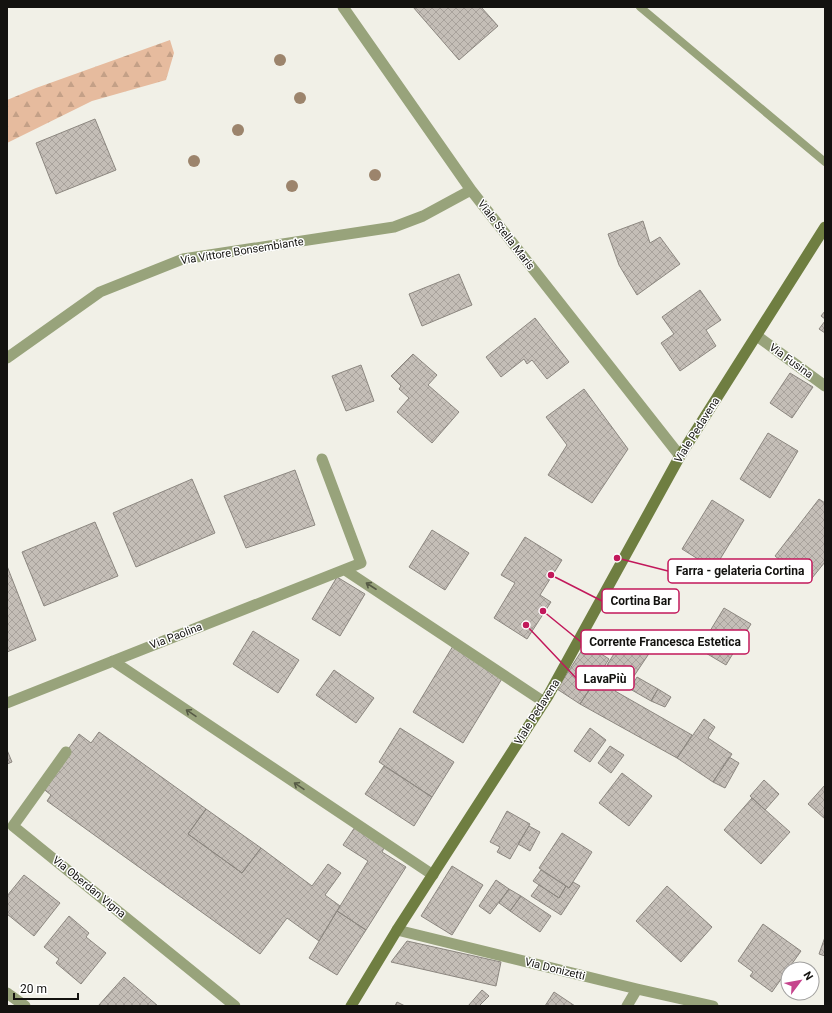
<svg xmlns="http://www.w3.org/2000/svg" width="832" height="1013" font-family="Roboto,sans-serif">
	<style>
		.forest { fill: url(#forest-firs) }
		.building { fill: url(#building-cross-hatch); stroke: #8c8780 }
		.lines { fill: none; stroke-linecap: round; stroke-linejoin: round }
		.service { stroke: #98a37b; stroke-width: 8 }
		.minor { stroke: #98a37b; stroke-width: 11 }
		.secondary { stroke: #6f7e41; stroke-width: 11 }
		.tree { fill: #9c846c }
		.oneway { stroke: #565a45 }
		.labels { text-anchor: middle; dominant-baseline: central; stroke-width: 3; stroke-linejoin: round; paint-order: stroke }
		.street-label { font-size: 11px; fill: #13120f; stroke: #fff }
		.leader { fill: none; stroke: #c2185b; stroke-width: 1.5 }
		.callout-dot { fill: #c2185b; stroke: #fff; stroke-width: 1.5 }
		.callout { fill: #fff; stroke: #c2185b; stroke-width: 1.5 }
		.callout-label { font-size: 12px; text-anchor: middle; font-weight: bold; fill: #13120f }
	</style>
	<defs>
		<pattern id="forest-firs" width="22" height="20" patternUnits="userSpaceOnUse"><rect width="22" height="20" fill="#e6bb9e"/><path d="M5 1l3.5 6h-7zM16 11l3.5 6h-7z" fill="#c4a087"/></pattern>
		<pattern id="building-cross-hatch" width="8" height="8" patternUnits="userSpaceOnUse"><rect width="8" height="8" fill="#c4beb7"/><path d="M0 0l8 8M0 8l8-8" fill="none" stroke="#a8a29c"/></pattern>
	</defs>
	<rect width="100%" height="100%" fill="#f1f0e7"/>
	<path class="forest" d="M 170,40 L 174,53 L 166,80 L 92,101 L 7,143 L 7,100 L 36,88 Z"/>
	<path class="building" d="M 413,7 L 481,7 L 498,26 L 459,60 Z
		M 95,119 L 116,170 L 56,194 L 36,143 Z
		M 643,221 L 650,243 L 660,237 L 680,264 L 637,295 L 619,265 L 608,234 Z
		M 459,274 L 472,305 L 422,326 L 409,294 Z
		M 700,290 L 721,320 L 706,330 L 716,346 L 680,371 L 661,343 L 674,334 L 662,317 Z
		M 825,311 L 825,319 L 821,316 Z
		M 535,318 L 569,362 L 547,379 L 532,360 L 527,364 L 524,359 L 501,377 L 486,357 Z
		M 825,321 L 825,333 L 819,329 Z
		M 413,354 L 437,375 L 428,385 L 459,412 L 432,443 L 397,412 L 409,398 L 399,389 L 401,386 L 391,376 Z
		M 361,365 L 374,401 L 346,411 L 332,376 Z
		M 790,373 L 813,387 L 792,418 L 770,403 Z
		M 584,389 L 628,449 L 592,503 L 548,475 L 567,445 L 546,417 Z
		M 768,433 L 798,451 L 770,498 L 740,479 Z
		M 295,470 L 315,525 L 246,548 L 224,496 Z
		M 192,479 L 215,533 L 136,567 L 113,513 Z
		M 819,499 L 825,503 L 825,562 L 808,583 L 775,556 Z
		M 712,500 L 744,520 L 714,569 L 682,549 Z
		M 95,522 L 118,576 L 44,606 L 22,552 Z
		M 432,530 L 469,553 L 445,590 L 409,567 Z
		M 525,537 L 562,560 L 540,595 L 551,602 L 527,639 L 494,618 L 515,583 L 501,575 Z
		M 7,566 L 36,640 L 7,652 Z
		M 337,577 L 365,594 L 340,636 L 312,619 Z
		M 724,608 L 751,624 L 726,665 L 699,649 Z
		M 253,631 L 299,660 L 278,693 L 233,664 Z
		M 632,639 L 650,652 L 630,682 L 607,665 L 617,649 L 621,652 Z
		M 586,644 L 609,659 L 580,704 L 557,689 Z
		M 453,646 L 503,677 L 463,743 L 413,712 Z
		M 334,670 L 374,698 L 356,723 L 316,695 Z
		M 609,675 L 621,682 L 615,691 L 692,735 L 677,758 L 580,704 L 597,678 L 604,682 Z
		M 637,677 L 658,689 L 651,701 L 630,689 Z
		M 658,689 L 671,697 L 665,707 L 651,701 Z
		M 704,719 L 715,727 L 708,738 L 732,754 L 713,782 L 677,758 Z
		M 400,728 L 454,762 L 432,797 L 379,762 Z
		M 590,728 L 606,740 L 590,762 L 574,751 Z
		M 99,732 L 206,809 L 188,834 L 242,873 L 261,848 L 312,886 L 328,864 L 341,873 L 325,895 L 340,906 L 319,941 L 287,918 L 260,954 L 47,801 L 51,795 L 41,787 L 79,734 L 91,743 Z
		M 610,746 L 624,755 L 611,773 L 598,763 Z
		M 7,750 L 12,762 L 7,764 Z
		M 729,757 L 739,763 L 725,788 L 713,782 Z
		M 384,766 L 432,797 L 414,826 L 365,794 Z
		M 622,773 L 652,796 L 629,826 L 599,803 Z
		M 764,780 L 779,794 L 765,810 L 750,796 Z
		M 825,785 L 825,819 L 808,804 Z
		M 752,798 L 790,832 L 761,864 L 724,830 Z
		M 206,809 L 261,848 L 242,873 L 188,834 Z
		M 507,811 L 530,824 L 510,859 L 497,852 L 500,847 L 490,842 Z
		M 529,826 L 540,832 L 530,851 L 518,844 Z
		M 355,827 L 385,846 L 382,852 L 406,867 L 366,930 L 337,911 L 368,861 L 343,845 Z
		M 562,833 L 592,852 L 569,888 L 539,868 Z
		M 452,866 L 483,885 L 452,935 L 421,916 Z
		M 541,870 L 566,886 L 559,898 L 533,881 Z
		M 24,875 L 60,903 L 34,936 L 7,914 L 7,896 Z
		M 496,880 L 509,889 L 490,914 L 479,906 Z
		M 573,882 L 580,886 L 561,915 L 531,896 L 539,885 L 559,898 L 566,886 L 569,888 Z
		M 667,886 L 712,927 L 681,962 L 636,921 Z
		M 509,889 L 521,896 L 510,911 L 499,903 Z
		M 521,896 L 551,916 L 540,932 L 510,911 Z
		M 337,911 L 366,930 L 337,975 L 309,958 Z
		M 69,916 L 89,933 L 86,937 L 106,953 L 81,984 L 56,963 L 59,959 L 44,947 Z
		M 763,924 L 801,951 L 772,992 L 750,976 L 753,972 L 738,961 Z
		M 825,937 L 825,956 L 819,954 Z
		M 407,941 L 501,962 L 496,986 L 391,962 Z
		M 124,977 L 158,1006 L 98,1006 Z
		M 482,990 L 489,996 L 479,1006 L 468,1006 Z
		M 554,992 L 575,1006 L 545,1006 Z
		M 397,1002 L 405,1006 L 395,1006 Z"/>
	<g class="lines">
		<path class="service" d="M 640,7 L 825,162"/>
		<path class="minor" d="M 343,7 L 471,190 L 680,456
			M 757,336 L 825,386
			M 7,358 L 100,292 L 183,259 L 394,227 L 423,216 L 471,190
			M 345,570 L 544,702
			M 113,661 L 433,875
			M 7,703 L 361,563 L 322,459
			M 66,752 L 13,826 L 235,1006
			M 397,930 L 637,989 L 713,1006
			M 7,993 L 25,1006
			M 627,1006 L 637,989"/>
		<path class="secondary" d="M 351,1006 L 397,930 L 548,696 L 680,456 L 825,227"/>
	</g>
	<g class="tree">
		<circle cx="280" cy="60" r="6"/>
		<circle cx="300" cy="98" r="6"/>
		<circle cx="238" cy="130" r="6"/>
		<circle cx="194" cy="161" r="6"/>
		<circle cx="375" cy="175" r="6"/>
		<circle cx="292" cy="186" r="6"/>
	</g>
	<defs><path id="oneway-shaft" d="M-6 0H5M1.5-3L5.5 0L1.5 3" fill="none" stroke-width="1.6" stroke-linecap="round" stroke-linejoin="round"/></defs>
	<g class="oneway">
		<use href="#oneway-shaft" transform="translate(371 586) rotate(-147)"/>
		<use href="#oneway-shaft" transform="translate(191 713) rotate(-146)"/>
		<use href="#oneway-shaft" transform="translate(299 786) rotate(-146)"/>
	</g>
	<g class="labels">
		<g class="street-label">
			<text transform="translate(506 235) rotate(52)">Viale Stella Maris</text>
			<text transform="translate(242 251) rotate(-9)">Via Vittore Bonsembiante</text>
			<text transform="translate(791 361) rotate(36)">Via Fusina</text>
			<text transform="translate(697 430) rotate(-58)">Viale Pedavena</text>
			<text transform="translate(176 636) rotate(-21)">Via Paolina</text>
			<text transform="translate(537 712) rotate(-58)">Viale Pedavena</text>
			<text transform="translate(89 887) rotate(39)">Via Oberdan Vigna</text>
			<text transform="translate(555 969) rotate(14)">Via Donizetti</text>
		</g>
	</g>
	<path class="leader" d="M617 558L668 571M551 575L602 601M543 611L581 642M526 625L576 678"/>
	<g class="callout-dot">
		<circle cx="617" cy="558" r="4"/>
		<circle cx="551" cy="575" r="4"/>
		<circle cx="543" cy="611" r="4"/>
		<circle cx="526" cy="625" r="4"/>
	</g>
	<g class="callout">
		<rect x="668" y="559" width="144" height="24" rx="4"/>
		<rect x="602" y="589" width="77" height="24" rx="4"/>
		<rect x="581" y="630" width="168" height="24" rx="4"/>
		<rect x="576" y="666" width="58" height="24" rx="4"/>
	</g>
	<g class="callout-label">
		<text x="740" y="575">Farra - gelateria Cortina</text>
		<text x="641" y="605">Cortina Bar</text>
		<text x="665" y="646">Corrente Francesca Estetica</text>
		<text x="605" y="683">LavaPiù</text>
	</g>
	<rect width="832" height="1013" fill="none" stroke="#13120f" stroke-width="16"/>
	<g transform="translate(800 981) rotate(58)"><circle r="19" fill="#ffffff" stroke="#a1a09f"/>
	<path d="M0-3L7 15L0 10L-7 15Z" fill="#c6448d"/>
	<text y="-6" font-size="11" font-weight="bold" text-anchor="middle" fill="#13120f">N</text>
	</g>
	<path d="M14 993v6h64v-6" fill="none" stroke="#13120f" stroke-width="2"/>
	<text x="20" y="993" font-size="12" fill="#13120f" stroke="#ffffff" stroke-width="3" paint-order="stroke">20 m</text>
</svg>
